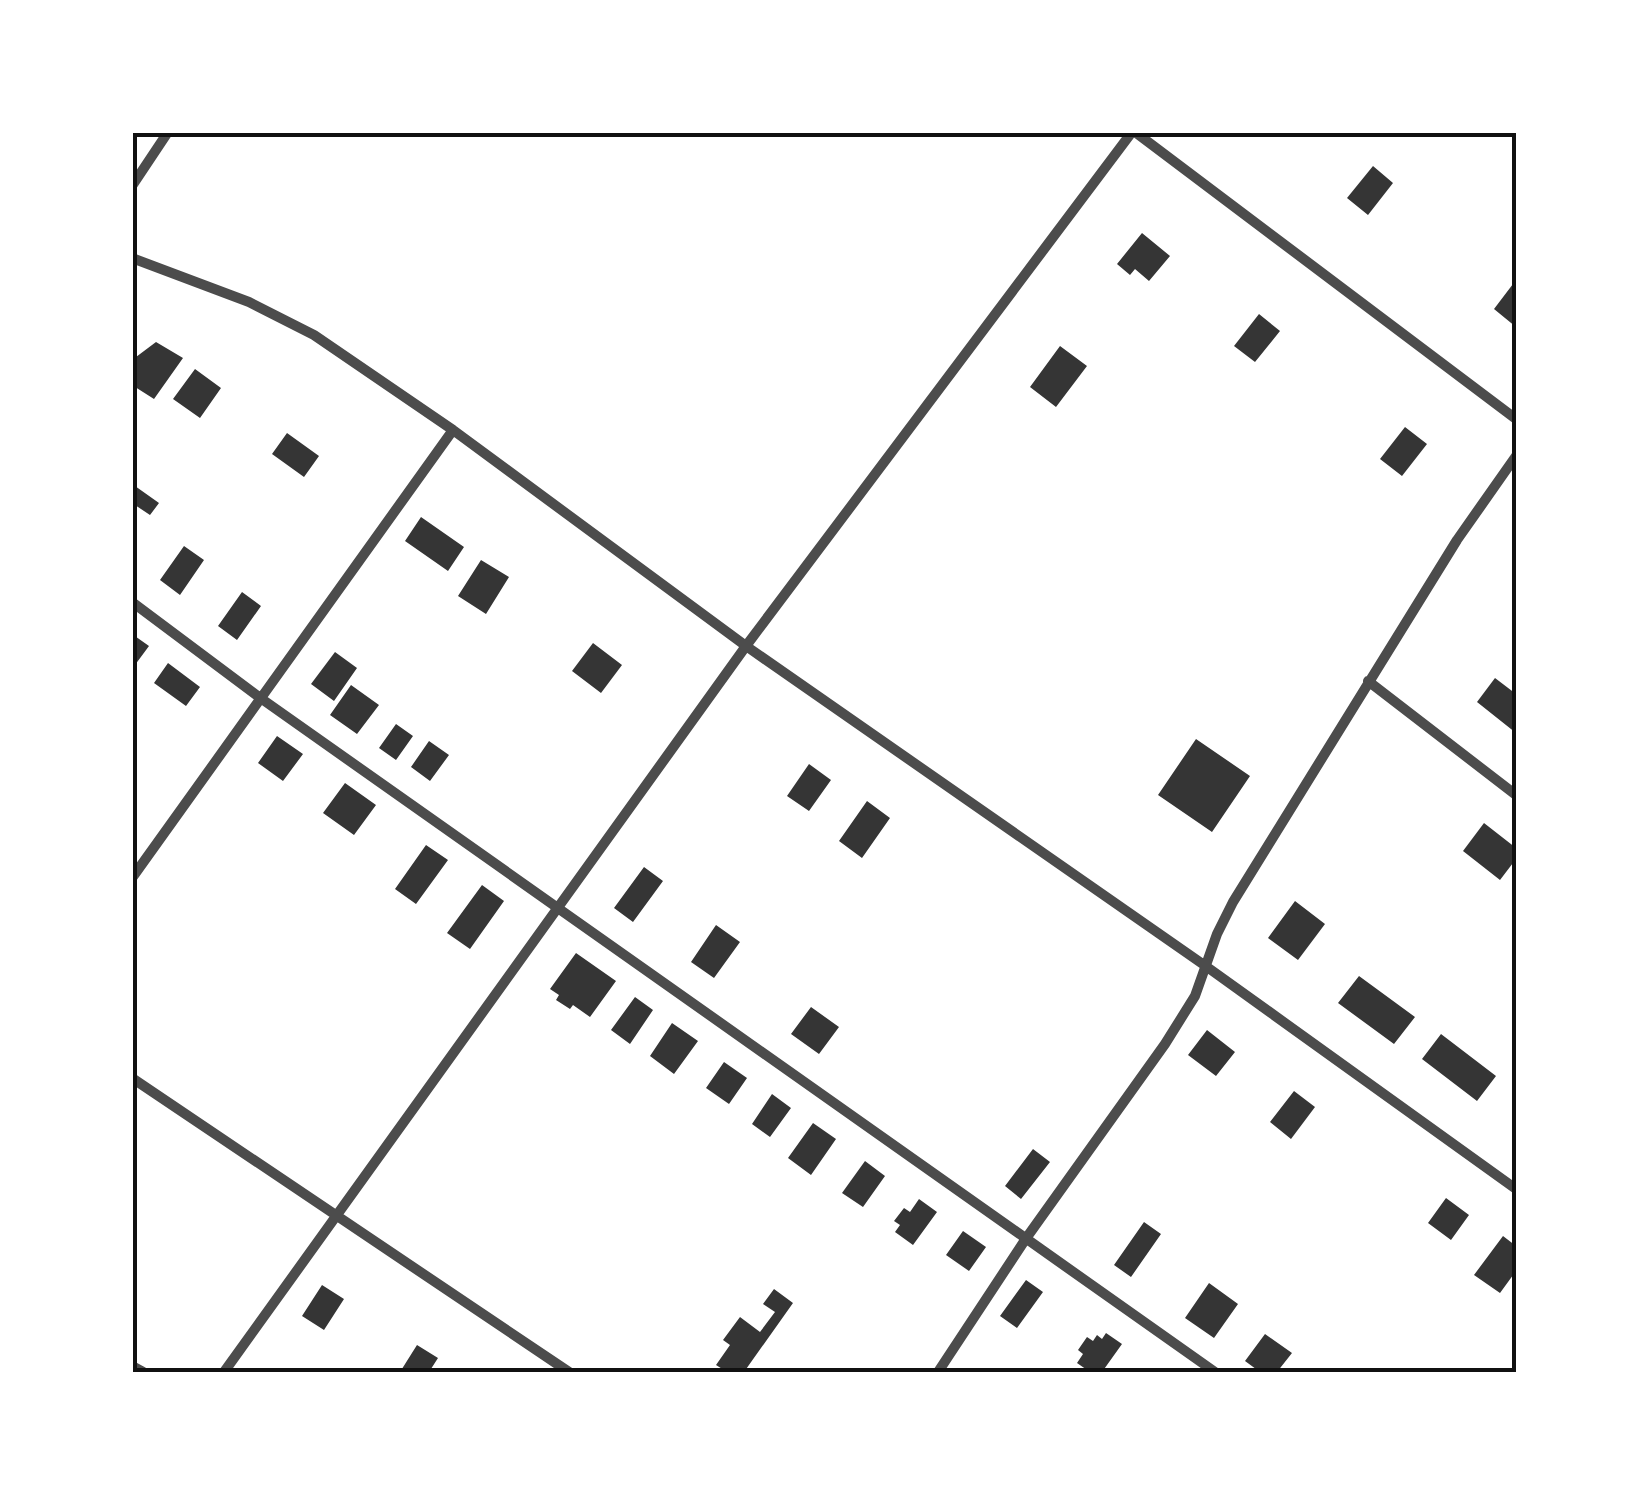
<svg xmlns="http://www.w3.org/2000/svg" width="1649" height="1505" font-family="'DejaVu Sans',sans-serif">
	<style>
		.building { fill: #353535 }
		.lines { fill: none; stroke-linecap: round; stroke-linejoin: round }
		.minor { stroke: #4c4c4c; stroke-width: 10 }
		.neatline { fill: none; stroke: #111; stroke-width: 4 }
	</style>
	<rect width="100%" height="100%" fill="#fff"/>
	<path class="building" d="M 1373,166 L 1393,183 L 1368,215 L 1347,198 Z
		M 1142,233 L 1170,256 L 1149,281 L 1135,269 L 1130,275 L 1117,264 Z
		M 1516,280 L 1516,327 L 1494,309 Z
		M 1259,314 L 1280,331 L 1255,362 L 1234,346 Z
		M 156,342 L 183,358 L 154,399 L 132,385 L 132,360 Z
		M 1060,346 L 1087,366 L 1056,407 L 1030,387 Z
		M 195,369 L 221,388 L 200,418 L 173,399 Z
		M 1405,427 L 1427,444 L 1402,476 L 1380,459 Z
		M 287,433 L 319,456 L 304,477 L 272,454 Z
		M 135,486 L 159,503 L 150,515 L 132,503 Z
		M 421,517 L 464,547 L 448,571 L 405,541 Z
		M 184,546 L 204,560 L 180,595 L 160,580 Z
		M 481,560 L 509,577 L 486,614 L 458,596 Z
		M 242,592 L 261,606 L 237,640 L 218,626 Z
		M 132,634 L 149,646 L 132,669 Z
		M 593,643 L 622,665 L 601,693 L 572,671 Z
		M 335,652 L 357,668 L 334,701 L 311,684 Z
		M 168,663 L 200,687 L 186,706 L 154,683 Z
		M 1495,678 L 1516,694 L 1516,733 L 1477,702 Z
		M 351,685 L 379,705 L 357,734 L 330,715 Z
		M 396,724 L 413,736 L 396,760 L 379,748 Z
		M 277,736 L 303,754 L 283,781 L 258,763 Z
		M 1196,739 L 1250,776 L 1212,832 L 1158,795 Z
		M 429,741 L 449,755 L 430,781 L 411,767 Z
		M 809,764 L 831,780 L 809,811 L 787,796 Z
		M 345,783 L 376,805 L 354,835 L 323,813 Z
		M 867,801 L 890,818 L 862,858 L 839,841 Z
		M 1484,823 L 1516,848 L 1516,859 L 1500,880 L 1463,851 Z
		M 426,845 L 448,860 L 416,904 L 395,889 Z
		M 644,867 L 663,881 L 633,922 L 614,908 Z
		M 482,885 L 504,901 L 470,949 L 447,933 Z
		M 1295,901 L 1325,924 L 1298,960 L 1268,938 Z
		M 716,925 L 740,942 L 714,978 L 691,962 Z
		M 576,953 L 616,981 L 590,1017 L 573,1005 L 570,1009 L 556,1000 L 559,995 L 550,989 Z
		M 1359,976 L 1415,1017 L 1394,1044 L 1338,1003 Z
		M 635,997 L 653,1010 L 630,1044 L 611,1030 Z
		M 811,1007 L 839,1027 L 819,1054 L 791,1034 Z
		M 672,1023 L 698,1041 L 674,1074 L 650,1056 Z
		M 1207,1030 L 1235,1052 L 1216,1076 L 1188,1055 Z
		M 1441,1034 L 1496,1076 L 1477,1101 L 1422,1059 Z
		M 724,1062 L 747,1078 L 729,1104 L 706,1088 Z
		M 1294,1091 L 1315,1107 L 1291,1139 L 1270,1122 Z
		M 772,1094 L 791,1108 L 770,1137 L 752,1124 Z
		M 813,1123 L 836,1139 L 811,1175 L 788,1158 Z
		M 1033,1149 L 1050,1162 L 1021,1199 L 1005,1186 Z
		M 865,1161 L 885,1176 L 863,1207 L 842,1193 Z
		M 1446,1198 L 1469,1215 L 1451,1240 L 1428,1223 Z
		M 919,1199 L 937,1212 L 913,1245 L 895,1232 L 900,1225 L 894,1221 L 904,1208 L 910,1212 Z
		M 1144,1222 L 1161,1234 L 1131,1277 L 1114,1265 Z
		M 963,1231 L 986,1247 L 969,1271 L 946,1255 Z
		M 1503,1236 L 1516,1246 L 1516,1271 L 1500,1293 L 1474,1275 Z
		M 1026,1280 L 1043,1292 L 1017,1328 L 1000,1316 Z
		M 1209,1283 L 1238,1304 L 1214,1338 L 1185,1318 Z
		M 322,1285 L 344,1299 L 324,1330 L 302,1316 Z
		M 774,1289 L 793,1303 L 744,1372 L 727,1372 L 716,1365 L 730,1345 L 723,1340 L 740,1317 L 760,1332 L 775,1312 L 763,1304 Z
		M 1106,1333 L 1122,1344 L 1102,1372 L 1090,1372 L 1077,1363 L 1083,1354 L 1078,1350 L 1087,1337 L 1093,1341 L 1097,1335 L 1102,1339 Z
		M 1265,1334 L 1292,1353 L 1277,1372 L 1260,1372 L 1245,1361 Z
		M 417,1345 L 438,1358 L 429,1372 L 400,1372 Z"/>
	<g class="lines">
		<path class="minor" d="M 1135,132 L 1516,419
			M 132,186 L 168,132
			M 132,258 L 249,302 L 314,335 L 453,430 L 746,646 L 1207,967 L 1516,1189
			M 132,602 L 259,697 L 1215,1372
			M 1368,681 L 1516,795
			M 132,878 L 453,430
			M 132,1078 L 569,1372
			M 132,1366 L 143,1372
			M 224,1372 L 746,646 L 1132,132
			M 938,1372 L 1027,1237 L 1165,1044 L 1195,996 L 1217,934 L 1233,902 L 1457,540 L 1516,456"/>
	</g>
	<rect width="1649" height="1505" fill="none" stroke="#ffffff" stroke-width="270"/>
	<rect x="135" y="135" width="1379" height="1235" class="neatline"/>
</svg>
